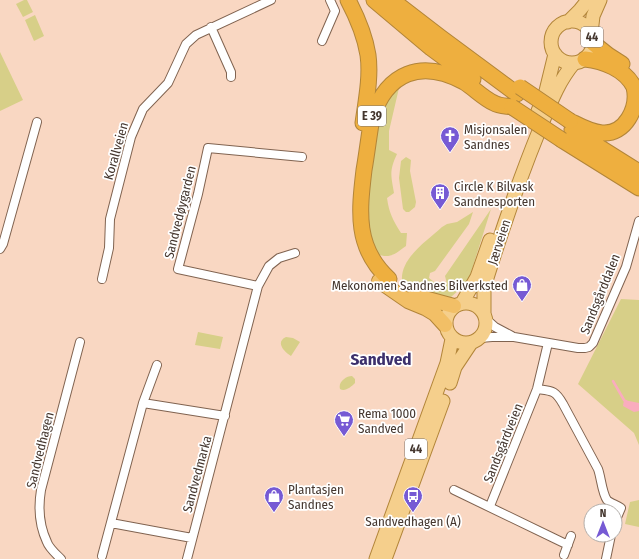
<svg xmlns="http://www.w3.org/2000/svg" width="639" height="559" font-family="'Fira Sans Condensed',sans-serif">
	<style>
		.green { fill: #d7cf88 }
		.water { fill: #faacbe }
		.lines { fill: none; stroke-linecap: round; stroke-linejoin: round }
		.stream { stroke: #faacbe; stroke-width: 2.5 }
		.minor-casing { stroke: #806350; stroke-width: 10 }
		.primary-casing { stroke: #b28539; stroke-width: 15 }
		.trunk-casing { stroke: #b28539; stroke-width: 16 }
		.motorway-casing { stroke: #b28539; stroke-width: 17 }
		.minor { stroke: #fff; stroke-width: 8 }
		.primary { stroke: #f5cf8c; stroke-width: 13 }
		.trunk { stroke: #f2bf66; stroke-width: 14 }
		.motorway { stroke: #eeaf3f; stroke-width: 15 }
		.motorway-bridge-casing { stroke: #b28539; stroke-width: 17; stroke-linecap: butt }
		.motorway-bridge { stroke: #eeaf3f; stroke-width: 15 }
		.labels { text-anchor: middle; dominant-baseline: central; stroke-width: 3.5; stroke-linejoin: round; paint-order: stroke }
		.shield { fill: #fff; stroke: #7c726d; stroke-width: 1 }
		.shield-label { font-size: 12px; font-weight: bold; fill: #44362e }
		.poi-label { font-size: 13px; fill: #44362e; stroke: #fff; text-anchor: start }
		.street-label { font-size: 13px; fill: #44362e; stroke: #fff }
		.district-label { font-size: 17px; font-weight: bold; fill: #3c306c; stroke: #fff }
	</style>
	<rect width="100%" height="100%" fill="#f9d7c2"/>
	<path class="green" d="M 24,0 L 27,0 L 33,12 L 23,17 L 16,4 Z
		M 35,15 L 44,36 L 34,41 L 25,20 Z
		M 0,52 L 23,100 L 0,111 Z
		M 399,88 L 389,131 L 389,150 L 397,154 C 389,171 391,175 394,193 L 387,198 C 389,213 393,220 401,233 L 407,233 L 406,246 C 395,254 389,260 375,253 L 367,229 L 366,212 L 376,124 L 389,98 Z
		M 406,157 L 411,160 L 410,171 L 416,202 L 415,207 L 409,212 L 406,212 L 403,209 L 399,178 L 401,161 Z
		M 491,209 L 468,282 L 451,297 L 435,296 L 408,285 L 402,281 C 400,258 427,241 442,227 L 447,224 L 457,222 L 473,212 L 469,224 L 435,271 L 430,273 L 429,278 L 438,285 L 447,284 L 445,276 Z
		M 621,299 L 639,300 L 639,445 L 634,433 L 578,384 Z
		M 198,332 L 223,337 L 220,349 L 195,345 Z
		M 286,337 L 293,338 L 300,342 L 291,356 C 284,352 275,342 286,337 Z
		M 352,376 L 355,379 L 355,383 C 351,387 345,392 340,389 C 338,382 346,376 352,376 Z
		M 639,500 L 639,527 L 625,524 L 630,502 Z"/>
	<path class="water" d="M 624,400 L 639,403 L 639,411 L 634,412 L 623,406 Z"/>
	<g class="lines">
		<path class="stream" d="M 613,381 L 624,400 L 627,402"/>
		<g class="minor-casing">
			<path id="minor" d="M 211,27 L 231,72 L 231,77
				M 322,41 L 335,11 L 330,0
				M 0,249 L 3,244 L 37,122
				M 102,279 L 109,248 L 110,219 L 131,137 L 143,109 L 168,83 L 186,44 L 196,35 L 271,0
				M 258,286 L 269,266 L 279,258 L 295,253
				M 486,319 L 495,327 L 512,336
				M 480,338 L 492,337 L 514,337 L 578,348 L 585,348 L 589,347 L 593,343 L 626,267 L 639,221
				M 537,389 C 552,391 555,390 563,404 L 598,469 C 601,477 602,493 607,500 C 610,503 617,505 621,508 L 615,522
				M 143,403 L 225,416
				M 454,490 L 568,545
				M 490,506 L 537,389 L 548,343
				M 111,523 L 192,538
				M 564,555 L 571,536
				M 102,556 L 143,403 L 157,365
				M 61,559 C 56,554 49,548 47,542 C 39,525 38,508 41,490 L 80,342
				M 187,559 L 258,286 L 178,269 L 198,194 L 208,148 L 302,157
				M 606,559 L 611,535"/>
		</g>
		<g class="primary-casing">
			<path id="primary" d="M551 42a21 21 0 1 1 42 0a21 21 0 1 1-42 0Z
				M 568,22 L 580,10 L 588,0
				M 591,33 L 593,16 L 600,0
				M 538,111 L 546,91 L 555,54
				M446 323a20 20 0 1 1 40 0a20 20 0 1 1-40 0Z
				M 462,303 L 477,277 L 490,240
				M 484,314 L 484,289 L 486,281 C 502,230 519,180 539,131 C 549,107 557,83 574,63
				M 450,383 L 455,367 L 471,343
				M 376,559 L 447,363 L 452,339
				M 385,559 L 443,401"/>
		</g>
		<g class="trunk-casing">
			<path id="trunk" d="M 379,281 L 408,301 L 425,308 L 435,314 L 445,325
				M 415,294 L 428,299 L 454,306"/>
		</g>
		<g class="motorway-casing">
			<path id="motorway" d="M 348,0 C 357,17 365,36 368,55 C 371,77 366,101 363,123
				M 374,0 L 431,48 L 473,79
				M 392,0 L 440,37 L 517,94
				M 593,43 L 608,55 L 622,64
				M 570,121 C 580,126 590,132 602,133 C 625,135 639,108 634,87 C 625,69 603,61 585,59
				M 572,130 L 639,172
				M 562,140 L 639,188
				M 389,279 C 355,248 359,212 364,170 C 367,153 369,135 372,118 C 387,72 421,59 464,82 C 474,88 483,98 494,103 C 499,106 507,106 512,107"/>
		</g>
		<use href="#minor" class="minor"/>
		<use href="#primary" class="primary"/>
		<use href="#trunk" class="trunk"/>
		<use href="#motorway" class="motorway"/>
		<g class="motorway-bridge-casing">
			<path id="motorway-bridge" d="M 520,87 L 570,121
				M 512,107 L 562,140"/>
		</g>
		<use href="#motorway-bridge" class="motorway-bridge"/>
	</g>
	<defs>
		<g id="church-pin" transform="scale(1)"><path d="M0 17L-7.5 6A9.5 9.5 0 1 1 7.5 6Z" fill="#765ad4" stroke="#fff"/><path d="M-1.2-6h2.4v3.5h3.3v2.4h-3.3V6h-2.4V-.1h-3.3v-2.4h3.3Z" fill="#fff"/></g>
		<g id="building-pin" transform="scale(1)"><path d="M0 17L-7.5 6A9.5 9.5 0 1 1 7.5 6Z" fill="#765ad4" stroke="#fff"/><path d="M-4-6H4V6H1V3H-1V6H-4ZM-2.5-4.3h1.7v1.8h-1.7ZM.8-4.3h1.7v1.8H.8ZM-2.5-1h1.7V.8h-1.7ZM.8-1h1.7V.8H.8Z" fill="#fff"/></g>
		<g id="shop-pin" transform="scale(1)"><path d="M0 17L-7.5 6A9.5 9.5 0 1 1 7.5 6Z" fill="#765ad4" stroke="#fff"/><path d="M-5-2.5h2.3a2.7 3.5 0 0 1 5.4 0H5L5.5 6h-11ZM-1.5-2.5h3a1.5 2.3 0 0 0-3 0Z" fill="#fff"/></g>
		<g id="supermarket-pin" transform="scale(1)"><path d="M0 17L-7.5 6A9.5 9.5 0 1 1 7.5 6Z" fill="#765ad4" stroke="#fff"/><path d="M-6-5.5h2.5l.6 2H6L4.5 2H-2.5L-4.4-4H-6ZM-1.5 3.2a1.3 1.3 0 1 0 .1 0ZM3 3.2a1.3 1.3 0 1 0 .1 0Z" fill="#fff"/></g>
		<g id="bus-pin" transform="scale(1)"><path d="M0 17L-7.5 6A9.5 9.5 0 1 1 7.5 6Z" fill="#765ad4" stroke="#fff"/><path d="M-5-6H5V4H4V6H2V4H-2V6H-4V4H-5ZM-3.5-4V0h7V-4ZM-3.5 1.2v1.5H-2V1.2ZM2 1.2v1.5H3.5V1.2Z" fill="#fff"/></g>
	</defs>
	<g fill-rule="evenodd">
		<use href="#church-pin" x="450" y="136"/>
		<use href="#building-pin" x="440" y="193"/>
		<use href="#shop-pin" x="522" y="285"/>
		<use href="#supermarket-pin" x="344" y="420"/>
		<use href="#shop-pin" x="274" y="496"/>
		<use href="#bus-pin" x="413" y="496"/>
	</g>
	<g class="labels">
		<g class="shield">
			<rect x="581" y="27" width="22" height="20" rx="3"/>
			<rect x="358" y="106" width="28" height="20" rx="3"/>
			<rect x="405" y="439" width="22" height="20" rx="3"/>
		</g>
		<g class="shield-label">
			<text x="592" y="37">44</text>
			<text x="372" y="116">E 39</text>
			<text x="416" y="449">44</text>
		</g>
		<g class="poi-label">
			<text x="464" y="129">Misjonsalen<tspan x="464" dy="15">Sandnes</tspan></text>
			<text x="454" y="186">Circle K Bilvask<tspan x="454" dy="15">Sandnesporten</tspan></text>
			<text x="508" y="285" text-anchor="end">Mekonomen Sandnes Bilverksted</text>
			<text x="358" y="413">Rema 1000<tspan x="358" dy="15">Sandved</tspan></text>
			<text x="288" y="489">Plantasjen<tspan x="288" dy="15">Sandnes</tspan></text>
			<text x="413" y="521" text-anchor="middle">Sandvedhagen (A)</text>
		</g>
		<g class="street-label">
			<text transform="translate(116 151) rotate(-74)">Korallveien</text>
			<text transform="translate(180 212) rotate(-76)">Sandvedøygarden</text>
			<text transform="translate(499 242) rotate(-72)">Jærveien</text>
			<text transform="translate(600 294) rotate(-68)">Sandsgårddalen</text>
			<text transform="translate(503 443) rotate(-68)">Sandsgårdveien</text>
			<text transform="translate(40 450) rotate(-76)">Sandvedhagen</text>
			<text transform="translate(197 474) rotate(-75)">Sandvedmarka</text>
		</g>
		<g class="district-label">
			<text x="381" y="359">Sandved</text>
		</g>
	</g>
	<g transform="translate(603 523)"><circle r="19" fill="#ffffff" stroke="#b4afab"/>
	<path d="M0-3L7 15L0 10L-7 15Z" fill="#765ad4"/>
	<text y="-6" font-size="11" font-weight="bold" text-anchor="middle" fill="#44362e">N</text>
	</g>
</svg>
